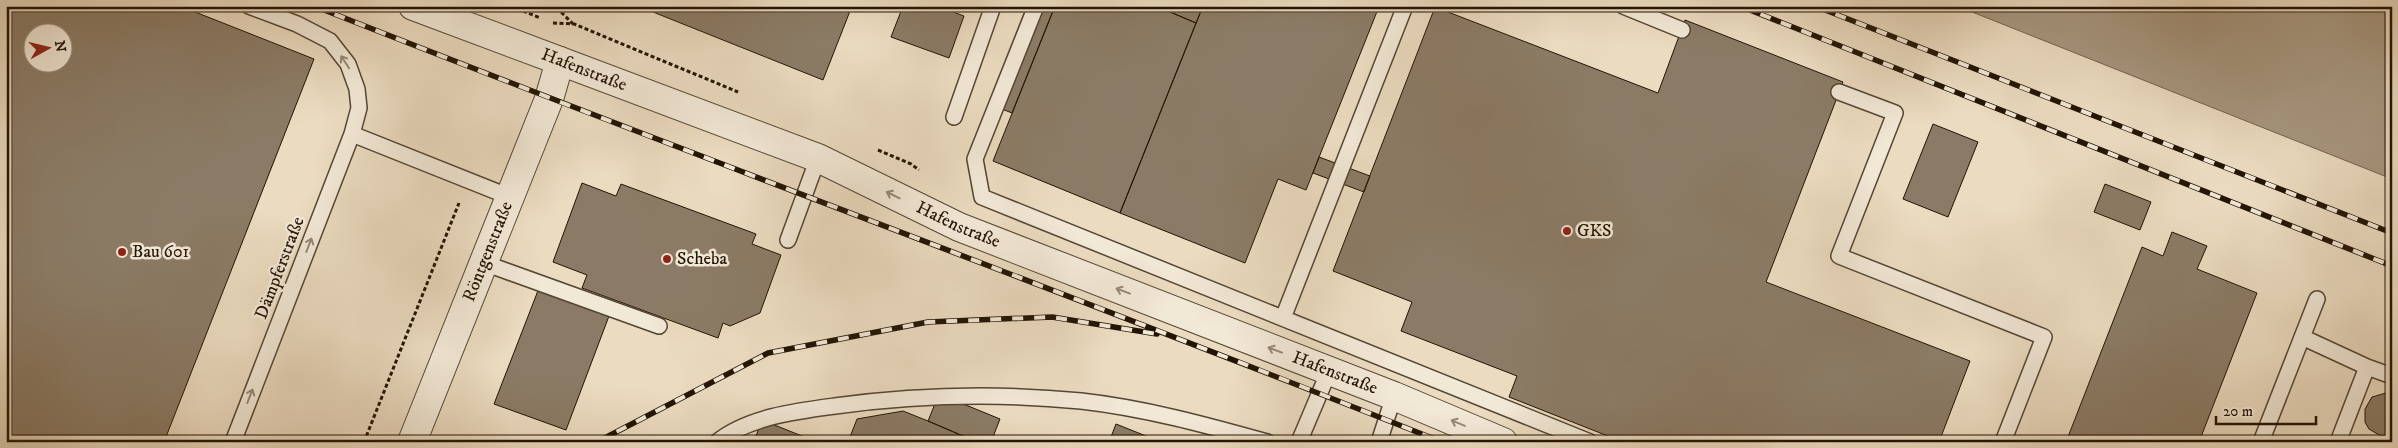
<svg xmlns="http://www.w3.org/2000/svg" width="2398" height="448" font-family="'IM FELL DW Pica',serif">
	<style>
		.water { fill: #a79780; stroke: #72634f }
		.building { fill: #8b7b66; stroke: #221405; fill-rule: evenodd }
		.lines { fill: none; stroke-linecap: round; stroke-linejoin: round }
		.service-casing { stroke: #544634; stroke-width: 18 }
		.minor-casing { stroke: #544634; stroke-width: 30 }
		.tertiary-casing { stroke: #544634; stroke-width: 30 }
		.path { stroke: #221405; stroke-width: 3; stroke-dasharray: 4 2.5; stroke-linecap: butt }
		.service { stroke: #f2e8d6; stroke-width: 15 }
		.minor { stroke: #f2e8d6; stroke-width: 28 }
		.tertiary { stroke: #f2e8d6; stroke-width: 28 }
		.rail-casing { stroke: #221405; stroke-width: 5.5 }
		.rail { stroke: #f2e8d6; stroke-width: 4; stroke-dasharray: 11; stroke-linecap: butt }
		.oneway { stroke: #948978 }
		.poi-dot { fill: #8f2418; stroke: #f2e8d6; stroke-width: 2 }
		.labels { text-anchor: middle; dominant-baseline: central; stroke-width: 5; stroke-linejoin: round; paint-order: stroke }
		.street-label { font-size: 18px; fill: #221405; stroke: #f2e8d6 }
		.poi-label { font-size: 18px; fill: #221405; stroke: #f2e8d6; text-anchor: start }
	</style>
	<rect width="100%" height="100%" fill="#ebdbc0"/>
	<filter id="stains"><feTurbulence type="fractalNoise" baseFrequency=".004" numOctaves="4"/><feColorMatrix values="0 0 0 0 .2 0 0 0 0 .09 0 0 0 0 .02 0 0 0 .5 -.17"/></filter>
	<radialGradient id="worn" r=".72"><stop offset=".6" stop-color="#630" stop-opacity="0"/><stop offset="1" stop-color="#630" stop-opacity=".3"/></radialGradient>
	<path class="water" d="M 1957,6 L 2392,6 L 2392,179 Z"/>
	<path class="building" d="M 6,6 L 180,6 L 314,59 L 164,442 L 6,442 ZM 32,32 L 62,32 L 62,62 L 32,62 Z
		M 638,6 L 852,6 L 823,80 Z
		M 903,6 L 937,6 L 964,16 L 949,58 L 891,37 Z
		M 1027,6 L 1055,6 L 1012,113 L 989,104 Z
		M 1055,6 L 1156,6 L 1196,23 L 1120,213 L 993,161 Z
		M 1156,6 L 1203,6 L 1196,23 Z
		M 1203,6 L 1371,6 L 1378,9 L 1306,190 L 1278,179 L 1245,263 L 1120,213 Z
		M 1435,7 L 1658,93 L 1685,20 L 1843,82 L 1766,282 L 1970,361 L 1939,442 L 1623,442 L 1509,397 L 1517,376 L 1401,331 L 1412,302 L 1333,271 Z
		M 1933,124 L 1978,142 L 1948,217 L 1903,199 Z
		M 1319,157 L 1370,176 L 1364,192 L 1313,173 Z
		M 582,183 L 616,196 L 621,184 L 756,234 L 752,244 L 781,255 L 760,313 L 730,326 L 723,323 L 718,338 L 582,288 L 587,275 L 553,262 Z
		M 2105,184 L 2151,202 L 2140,230 L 2094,212 Z
		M 2172,232 L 2207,246 L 2197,269 L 2257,293 L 2199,442 L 2066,442 L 2142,247 L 2163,256 Z
		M 539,288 L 609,316 L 566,430 L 494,404 Z
		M 2386,393 L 2392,393 L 2392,435 L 2381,436 L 2369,429 L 2365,422 L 2365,409 L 2372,397 Z
		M 939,394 L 1000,419 L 991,442 L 977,442 L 928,421 Z
		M 903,411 L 928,421 L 977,442 L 848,442 L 857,419 Z
		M 762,420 L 817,442 L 770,442 L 756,436 Z
		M 1116,424 L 1161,442 L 1109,442 Z
		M 756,436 L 770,442 L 753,442 Z"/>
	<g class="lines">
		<g class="service-casing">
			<path id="service" d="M 1036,6 L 975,159 L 982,197 L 1590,442
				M 1623,6 L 1682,30
				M 1839,92 L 1895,113 L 1839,256 L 2044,337 L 2003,442
				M 954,117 L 993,6
				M 352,134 L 510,197
				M 788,240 L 818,158
				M 484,263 L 659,326
				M 1283,318 L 1405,6
				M 2302,337 L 2367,367
				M 233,442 L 352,134 L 359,108 L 357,89 L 348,64 L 330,41 L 297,24 L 249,6
				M 717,442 C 748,417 797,411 835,406 C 916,395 1000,393 1081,401 C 1144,408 1206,425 1267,442
				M 1299,442 L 1329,371
				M 1379,442 L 1394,396
				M 2261,442 L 2317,299
				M 2338,442 L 2367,367 L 2392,376"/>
		</g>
		<g class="minor-casing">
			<g id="minor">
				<path id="s1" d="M 560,61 L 818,158 L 959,227 L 1394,396 L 1503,442"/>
			</g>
		</g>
		<g class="tertiary-casing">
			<g id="tertiary">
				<path id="s2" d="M 412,442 L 549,99 L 560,61 L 413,6"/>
			</g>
		</g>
		<path class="path" d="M 511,6 L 540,18
			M 550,6 L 559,10 L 573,24
			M 553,23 L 574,24 L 738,92
			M 878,150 L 911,164 L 919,170
			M 364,442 L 459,203"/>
		<use href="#service" class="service"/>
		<use href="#minor" class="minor"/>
		<use href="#tertiary" class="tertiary"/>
		<g class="rail-casing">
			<path id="rail" d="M 314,6 C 689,154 1068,293 1442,442
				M 1740,6 L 2392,266
				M 1815,6 L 2392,233
				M 597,442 L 768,353 L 928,322 L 1052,317 L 1157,334"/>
		</g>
		<use href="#rail" class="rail"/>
	</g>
	<defs><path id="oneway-shaft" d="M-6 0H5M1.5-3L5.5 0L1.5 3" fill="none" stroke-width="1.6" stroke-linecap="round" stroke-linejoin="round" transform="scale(1.25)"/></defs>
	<g class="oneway">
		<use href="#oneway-shaft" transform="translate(345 62) rotate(-123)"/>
		<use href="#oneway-shaft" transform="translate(893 195) rotate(-154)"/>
		<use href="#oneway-shaft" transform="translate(309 245) rotate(-69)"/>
		<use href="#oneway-shaft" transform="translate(1123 291) rotate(-159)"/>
		<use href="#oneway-shaft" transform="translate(1275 350) rotate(-159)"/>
		<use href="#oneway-shaft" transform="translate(250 396) rotate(-69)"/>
		<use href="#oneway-shaft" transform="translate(1458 423) rotate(-157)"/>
	</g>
	<g class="poi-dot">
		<circle cx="1567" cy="231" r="5"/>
		<circle cx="122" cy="252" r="5"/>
		<circle cx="667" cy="259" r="5"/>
	</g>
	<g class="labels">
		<g class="street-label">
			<text transform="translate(584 70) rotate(21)">Hafenstraße</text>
			<text stroke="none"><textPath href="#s1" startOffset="431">Hafenstraße</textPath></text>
			<text stroke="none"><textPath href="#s2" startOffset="205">Röntgenstraße</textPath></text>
			<text transform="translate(280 268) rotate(-69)">Dämpferstraße</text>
			<text stroke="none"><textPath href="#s1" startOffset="836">Hafenstraße</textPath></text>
		</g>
		<g class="poi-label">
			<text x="1577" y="231">GKS</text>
			<text x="132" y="252">Bau 601</text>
			<text x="677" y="259">Scheba</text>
		</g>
	</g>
	<rect width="2398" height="448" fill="none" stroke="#ebdbc0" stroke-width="25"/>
	<rect x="8" y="8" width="2383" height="433" fill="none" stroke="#221405" stroke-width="2.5"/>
	<rect x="12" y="12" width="2373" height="423" fill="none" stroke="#221405"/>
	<g transform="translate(48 48) rotate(82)"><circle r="24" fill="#f2e8d6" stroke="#9f9382"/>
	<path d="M0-4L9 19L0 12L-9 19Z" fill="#8f2418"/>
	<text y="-8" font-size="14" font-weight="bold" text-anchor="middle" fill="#221405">N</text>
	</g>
	<path d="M2216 416v8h100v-8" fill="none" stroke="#221405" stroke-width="2.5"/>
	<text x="2223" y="416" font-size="15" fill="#221405" stroke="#f2e8d6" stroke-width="4" paint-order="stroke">20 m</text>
	<rect width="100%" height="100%" filter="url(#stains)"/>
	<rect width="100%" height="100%" fill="url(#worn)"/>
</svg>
